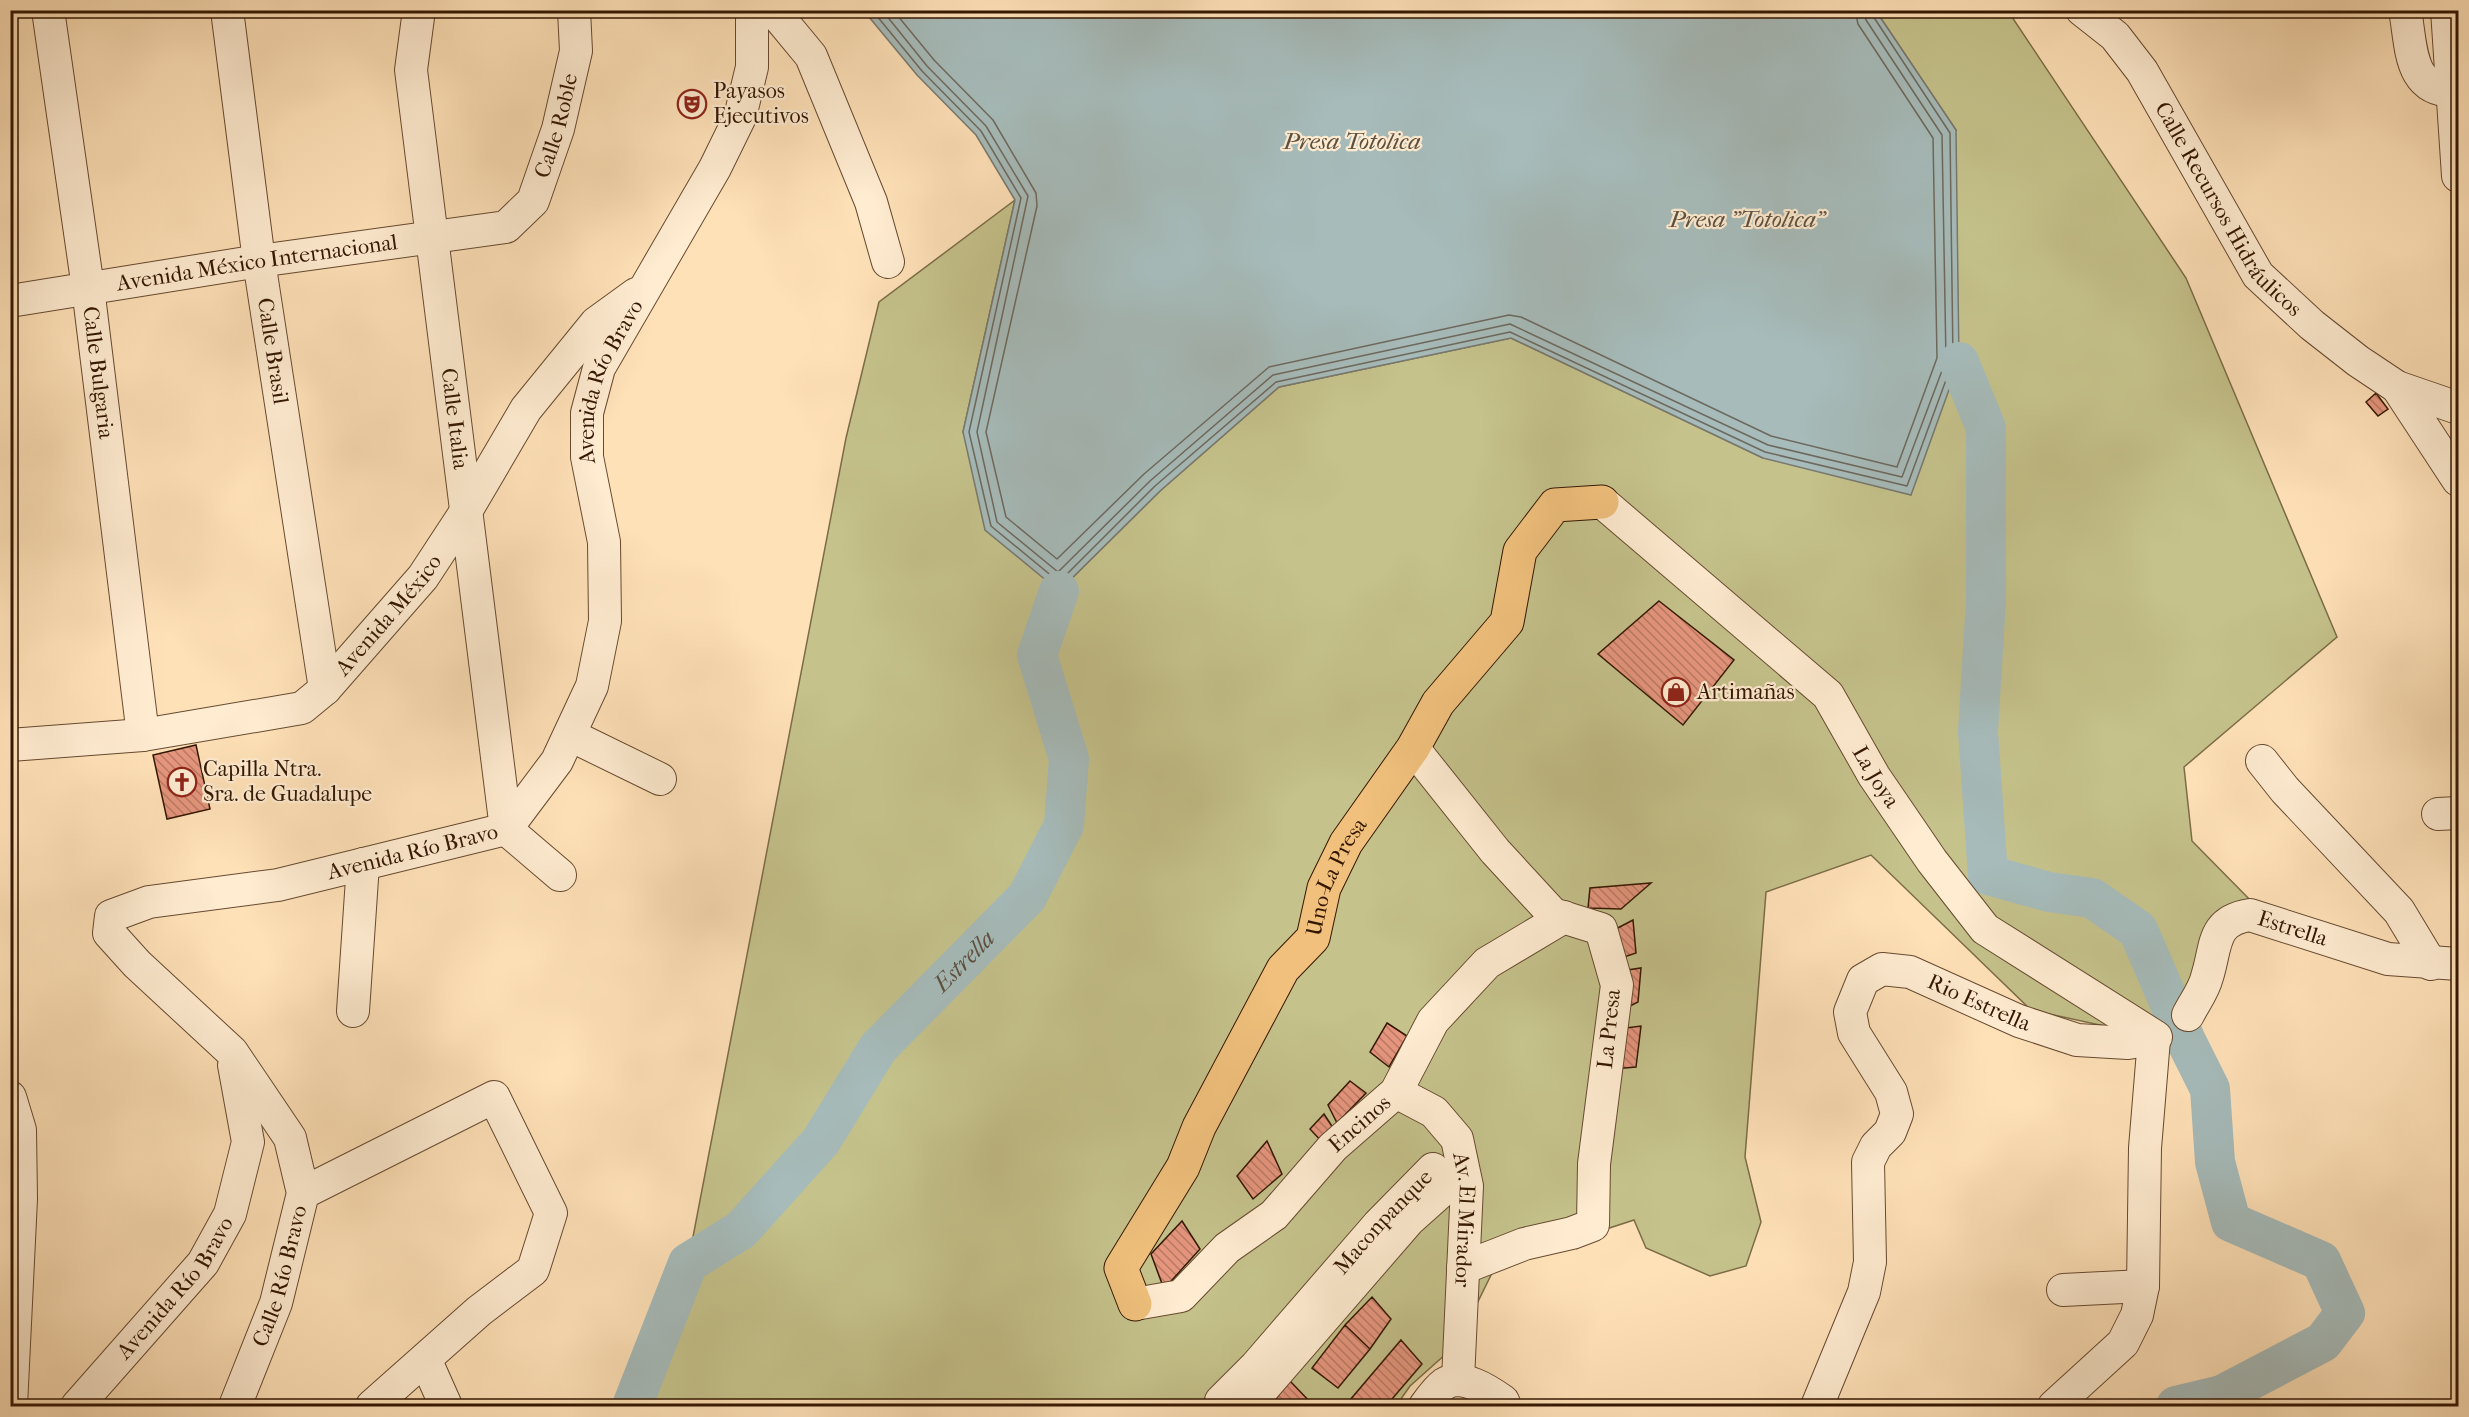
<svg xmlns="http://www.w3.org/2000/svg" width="2469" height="1417" font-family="'IM FELL French Canon',serif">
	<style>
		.green { fill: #c5c28b; stroke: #7c6c46; stroke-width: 1.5 }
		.water { fill: #a6bbba; stroke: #787970; stroke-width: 1.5 }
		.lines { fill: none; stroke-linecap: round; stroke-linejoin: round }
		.shore { stroke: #6d695e; stroke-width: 1.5 }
		.river { stroke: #a6bbba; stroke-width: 40 }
		.building { fill: url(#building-back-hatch); stroke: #341702; stroke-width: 1.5 }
		.minor-casing { stroke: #674a30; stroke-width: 34 }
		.highway-casing { stroke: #341702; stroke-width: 35 }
		.minor { stroke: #ffecd1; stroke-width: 32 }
		.highway { stroke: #f0c07c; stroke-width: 33 }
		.labels { text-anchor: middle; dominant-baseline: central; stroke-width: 4.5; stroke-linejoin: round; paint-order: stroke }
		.poi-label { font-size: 22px; fill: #341702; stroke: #ffecd1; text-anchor: start }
		.street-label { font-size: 22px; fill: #341702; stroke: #ffecd1 }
		.water-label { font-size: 24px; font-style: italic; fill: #5c5042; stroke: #ffecd1 }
	</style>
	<defs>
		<pattern id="building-back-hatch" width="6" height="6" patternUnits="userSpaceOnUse" patternTransform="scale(1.5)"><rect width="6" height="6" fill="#e6967e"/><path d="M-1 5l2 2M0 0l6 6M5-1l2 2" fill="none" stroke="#bb7965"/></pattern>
	</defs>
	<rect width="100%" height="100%" fill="#ffe1b8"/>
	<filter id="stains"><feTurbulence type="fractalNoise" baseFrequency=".00333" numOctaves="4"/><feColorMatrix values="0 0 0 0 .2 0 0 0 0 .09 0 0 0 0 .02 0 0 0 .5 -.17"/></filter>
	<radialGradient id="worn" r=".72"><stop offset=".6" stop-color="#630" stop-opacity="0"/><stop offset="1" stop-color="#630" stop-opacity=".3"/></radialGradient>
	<path class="green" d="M 1876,11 L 2008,11 L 2186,278 L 2337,637 L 2184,767 L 2192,841 L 2257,907 L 2214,928 L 2201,1003 L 2141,1034 L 2031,1010 L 1871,855 L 1766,892 L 1745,1157 L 1761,1222 L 1746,1266 L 1710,1276 L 1646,1248 L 1634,1220 L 1496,1265 L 1457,1344 L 1410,1386 L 1396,1406 L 632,1406 L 688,1263 L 846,438 L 879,302 L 1015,200 L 963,432 L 1059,591 L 1160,491 L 1279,387 L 1511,338 L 1763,458 L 1956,130 Z"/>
	<path class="water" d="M 864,11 L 1876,11 L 1956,130 L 1959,362 L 1911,495 L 1763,458 L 1511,338 L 1279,387 L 1160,491 L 1059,591 L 985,530 L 963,432 L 1015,200 L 976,135 L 917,75 Z"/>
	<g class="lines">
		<path class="shore" d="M 872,10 L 922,71 L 981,131 L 1021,198 L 969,432 L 991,526 L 1059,582 L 1155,486 L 1276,382 L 1510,332 L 1765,452 L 1907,486 L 1953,361 L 1950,133 L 1873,16 L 1872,10
			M 882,10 L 927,66 L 986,126 L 1028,196 L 977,432 L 997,522 L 1058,572 L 1150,481 L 1273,375 L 1510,324 L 1768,445 L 1902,477 L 1946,360 L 1942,135 L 1866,20 L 1864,10
			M 893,10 L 934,60 L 993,120 L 1036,193 L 1037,206 L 986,432 L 1006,517 L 1057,559 L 1144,474 L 1269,367 L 1509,315 L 1521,317 L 1771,436 L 1897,467 L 1937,358 L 1933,138 L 1858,24 L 1855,10"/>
		<g class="river">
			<path d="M 1959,362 L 1986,428 L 1986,599 L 1978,732 L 1988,875 L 2049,892 L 2092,898 L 2138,930 L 2186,1041 L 2210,1089 L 2215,1162 L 2231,1222 L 2321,1261 L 2345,1313 L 2323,1342 L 2222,1395 L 2176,1406"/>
			<path id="s1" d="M 632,1406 L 688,1263 L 741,1230 L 821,1141 L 878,1048 L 1027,897 L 1064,825 L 1069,759 L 1037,655 L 1059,591"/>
		</g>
	</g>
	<path class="building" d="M 2376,393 L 2388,409 L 2378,416 L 2366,402 Z
		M 1659,601 L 1734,660 L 1683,725 L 1598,654 Z
		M 196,745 L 210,809 L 167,819 L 153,755 Z
		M 1651,883 L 1621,909 L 1588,908 L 1590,888 Z
		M 1633,920 L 1636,953 L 1618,959 L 1612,931 Z
		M 1641,968 L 1638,1002 L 1620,1011 L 1621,971 Z
		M 1387,1023 L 1407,1036 L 1389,1067 L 1370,1052 Z
		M 1641,1026 L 1636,1067 L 1613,1069 L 1610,1030 Z
		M 1350,1081 L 1366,1093 L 1337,1123 L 1328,1105 Z
		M 1324,1114 L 1335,1131 L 1323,1143 L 1310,1129 Z
		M 1267,1141 L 1282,1174 L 1253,1199 L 1237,1176 Z
		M 1182,1221 L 1200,1249 L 1164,1289 L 1151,1254 Z
		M 1372,1297 L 1391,1319 L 1370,1349 L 1345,1325 Z
		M 1345,1325 L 1370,1349 L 1338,1388 L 1312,1368 Z
		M 1401,1340 L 1422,1364 L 1386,1406 L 1358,1406 L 1350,1400 Z
		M 1289,1380 L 1314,1406 L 1271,1406 Z"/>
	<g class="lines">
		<g class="minor-casing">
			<g id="minor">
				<path id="s2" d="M 48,10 L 88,288 L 143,735"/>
				<path id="s3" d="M 227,10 L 259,261 L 325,689"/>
				<path id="s4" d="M 419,10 L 411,70 L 506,829"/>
				<path d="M 773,10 L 811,56 L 871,202 L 888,262"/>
				<path id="s5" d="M 2082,10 L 2115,36 L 2142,71 L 2258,275 L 2312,325 L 2358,361 L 2397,387 L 2458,408"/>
				<path d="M 2405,10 C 2412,48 2408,93 2458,91"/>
				<path d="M 2447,10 L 2458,176"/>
				<path id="s6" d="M 10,301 L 259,261 L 506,227 L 533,201 L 558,129 L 576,51 L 574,10"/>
				<path d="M 2397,387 L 2458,480"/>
				<path id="s7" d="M 1602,502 L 1828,695 L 1874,776 L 1932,861 L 1985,929 L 2156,1037 L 2154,1039"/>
				<path d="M 570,735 L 660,779"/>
				<path id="s8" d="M 10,745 L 143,735 L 302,708 L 325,689 L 423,577 L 465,513 L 526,409 L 596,323 L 636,294"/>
				<path d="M 1413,748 L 1495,851 L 1553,914 L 1601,929 L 1617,985 L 1594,1164 L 1593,1225 L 1572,1233 L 1524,1244 L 1463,1268"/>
				<path d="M 2262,761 L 2285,790 L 2399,911 L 2431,964"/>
				<path d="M 2438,814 L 2458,813"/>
				<path d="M 506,829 L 560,875"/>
				<path d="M 353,1011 L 363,864"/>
				<path id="s9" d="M 2188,1015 C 2194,1003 2204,990 2207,977 C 2217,946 2211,921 2250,915 L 2388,959 L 2458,964"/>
				<path id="s10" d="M 1396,1092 L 1434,1112 L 1457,1139 L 1467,1186 L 1458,1380"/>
				<path d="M 10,1097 L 20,1130 L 21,1199 L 11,1406"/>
				<path d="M 303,1193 L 494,1097 L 551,1213 L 533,1270 L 479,1311 L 372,1406"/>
				<path d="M 2063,1290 L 2143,1286"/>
				<path id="s11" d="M 1135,1304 L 1181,1296 L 1227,1248 L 1274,1215 L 1333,1147 L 1396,1092 L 1433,1021 L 1487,963 L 1564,917"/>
				<path d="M 426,1361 L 446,1406"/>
				<path id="s12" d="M 77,1406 L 203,1263 L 230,1214 L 248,1142 L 234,1065"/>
				<path id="s13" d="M 235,1406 L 276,1303 L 303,1193 L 290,1138 L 232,1052 L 137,964 L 109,933 L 111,916 L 149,902 L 278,885 L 506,829 L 557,761 L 592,686 L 605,621 L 604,542 L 587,457 L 587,413 L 599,368 L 715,168 L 740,117 L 752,67 L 752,10"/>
				<path id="s14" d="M 1225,1406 L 1221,1401 L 1256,1366 L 1378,1225 L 1433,1169 L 1447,1186 L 1409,1220 L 1248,1406"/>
				<path d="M 1425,1406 C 1430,1399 1437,1389 1444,1384 C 1462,1373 1489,1391 1503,1401 L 1505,1406"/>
				<path id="s15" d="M 1817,1406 L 1864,1292 L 1870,1262 L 1868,1162 L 1876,1146 L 1890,1132 L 1897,1114 L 1891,1092 L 1854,1033 L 1850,1012 L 1863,980 L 1882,969 L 1910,972 L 2019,1021 L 2077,1040 L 2128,1043 L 2154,1039"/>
				<path d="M 2054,1406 L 2123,1343 L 2137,1315 L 2143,1286 L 2145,1148 L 2154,1039"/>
			</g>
		</g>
		<g class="highway-casing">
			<g id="highway">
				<path id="s16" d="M 1135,1304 L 1121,1268 L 1183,1167 L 1199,1127 L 1283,969 L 1313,938 L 1324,888 L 1346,843 L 1413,748 L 1438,703 L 1507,622 L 1520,551 L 1555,505 L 1602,502"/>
			</g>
		</g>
		<use href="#minor" class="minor"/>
		<use href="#highway" class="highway"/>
	</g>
	<defs>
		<g id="theatre-ring" transform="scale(1.5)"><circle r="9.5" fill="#ffecd1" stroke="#8f2418" stroke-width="1.5"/><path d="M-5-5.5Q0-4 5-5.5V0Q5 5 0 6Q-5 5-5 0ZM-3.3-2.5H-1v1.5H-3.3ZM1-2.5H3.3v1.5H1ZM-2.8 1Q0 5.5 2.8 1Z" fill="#8f2418"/></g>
		<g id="shop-ring" transform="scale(1.5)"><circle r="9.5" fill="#ffecd1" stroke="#8f2418" stroke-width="1.5"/><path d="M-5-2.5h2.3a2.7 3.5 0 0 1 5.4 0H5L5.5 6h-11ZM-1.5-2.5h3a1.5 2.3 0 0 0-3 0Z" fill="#8f2418"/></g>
		<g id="church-ring" transform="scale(1.5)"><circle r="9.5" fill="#ffecd1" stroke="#8f2418" stroke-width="1.5"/><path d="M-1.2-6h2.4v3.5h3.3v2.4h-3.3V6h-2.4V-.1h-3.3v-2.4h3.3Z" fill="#8f2418"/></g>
	</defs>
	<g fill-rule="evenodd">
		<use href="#theatre-ring" x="692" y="104"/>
		<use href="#shop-ring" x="1676" y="692"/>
		<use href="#church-ring" x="182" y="782"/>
	</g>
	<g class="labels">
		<g class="poi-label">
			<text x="713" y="91">Payasos<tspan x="713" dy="25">Ejecutivos</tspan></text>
			<text x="1697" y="692">Artimañas</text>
			<text x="203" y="769">Capilla Ntra.<tspan x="203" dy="25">Sra. de Guadalupe</tspan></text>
		</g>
		<g class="street-label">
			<text stroke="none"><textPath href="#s6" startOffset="618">Calle Roble</textPath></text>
			<text stroke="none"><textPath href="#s5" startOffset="250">Calle Recursos Hidráulicos</textPath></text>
			<text stroke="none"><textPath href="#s6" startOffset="250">Avenida México Internacional</textPath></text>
			<text stroke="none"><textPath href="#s3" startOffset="344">Calle Brasil</textPath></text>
			<text stroke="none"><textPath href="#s2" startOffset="366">Calle Bulgaria</textPath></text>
			<text stroke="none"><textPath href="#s13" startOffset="1458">Avenida Río Bravo</textPath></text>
			<text stroke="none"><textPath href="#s4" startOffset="412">Calle Italia</textPath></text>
			<text stroke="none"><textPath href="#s8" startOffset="422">Avenida México</textPath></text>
			<text stroke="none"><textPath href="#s7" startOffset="392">La Joya</textPath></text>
			<text stroke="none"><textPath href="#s13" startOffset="882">Avenida Río Bravo</textPath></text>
			<text stroke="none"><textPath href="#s16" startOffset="488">Uno-La Presa</textPath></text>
			<text stroke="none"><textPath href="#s9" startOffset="170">Estrella</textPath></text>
			<text stroke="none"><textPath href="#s15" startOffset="585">Rio Estrella</textPath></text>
			<text transform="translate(1609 1029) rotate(-84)">La Presa</text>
			<text stroke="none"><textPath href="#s11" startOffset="296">Encinos</textPath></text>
			<text stroke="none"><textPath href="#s10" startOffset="160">Av. El Mirador</textPath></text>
			<text stroke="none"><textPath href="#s14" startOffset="248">Maconpanque</textPath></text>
			<text stroke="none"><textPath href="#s13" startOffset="138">Calle Río Bravo</textPath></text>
			<text stroke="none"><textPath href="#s12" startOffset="154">Avenida Río Bravo</textPath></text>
		</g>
		<g class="water-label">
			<text x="1352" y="141">Presa Totolica</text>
			<text x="1747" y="219">Presa "Totolica"</text>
			<text stroke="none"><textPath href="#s1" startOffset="567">Estrella</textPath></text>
		</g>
	</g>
	<rect width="2469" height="1417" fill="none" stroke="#ffe1b8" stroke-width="36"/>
	<rect x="12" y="12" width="2445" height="1393" fill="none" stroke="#341702" stroke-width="3"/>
	<rect x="18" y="18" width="2433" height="1381" fill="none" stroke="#341702" stroke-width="1.5"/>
	<rect width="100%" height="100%" filter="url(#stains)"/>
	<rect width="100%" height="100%" fill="url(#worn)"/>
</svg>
